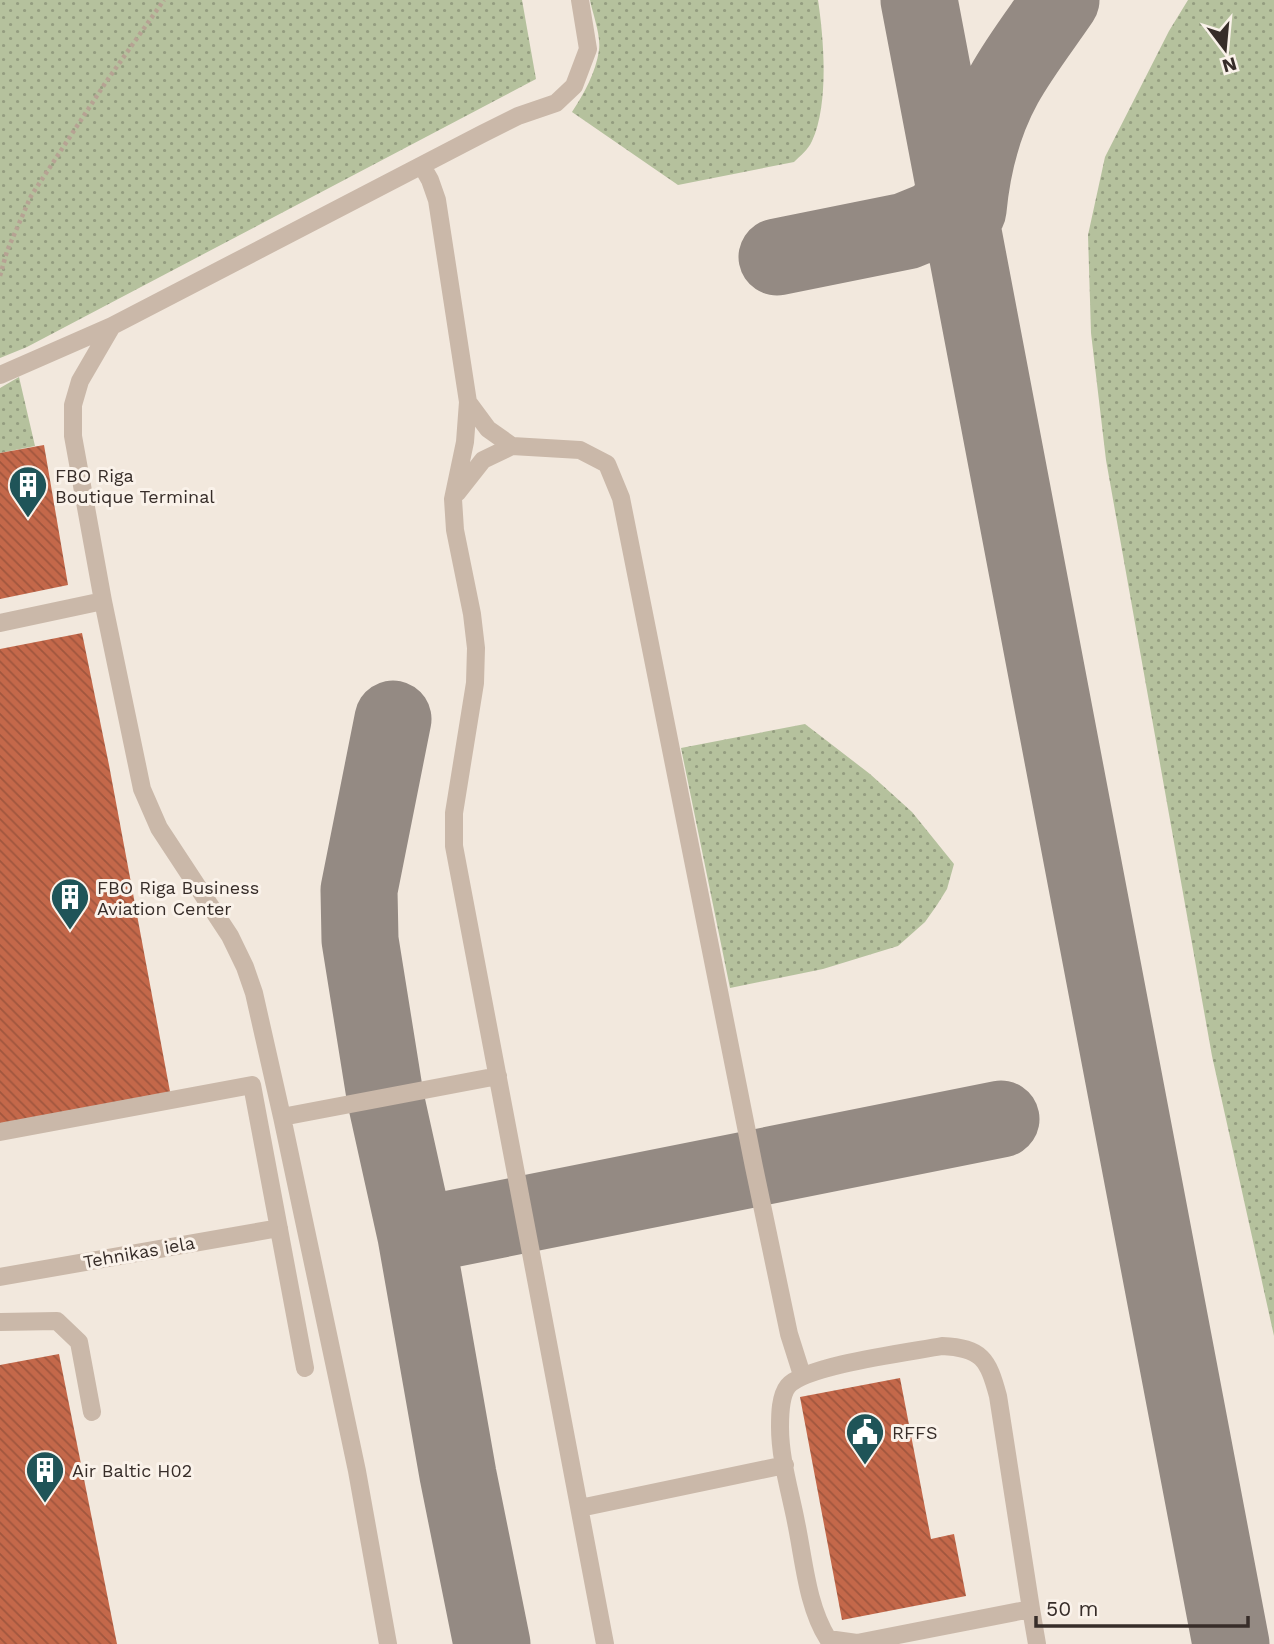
<svg xmlns="http://www.w3.org/2000/svg" width="1274" height="1644" font-family="'Work Sans',sans-serif">
	<style>
		.grass { fill: url(#grass-dots) }
		.lines { fill: none; stroke-linecap: round; stroke-linejoin: round }
		.taxiway { stroke: #948a83; stroke-width: 77 }
		.building { fill: url(#building-back-hatch) }
		.path { stroke: #b6a293; stroke-width: 4.5; stroke-dasharray: 3.5 3.5; stroke-linecap: butt }
		.minor { stroke: #cab8a9; stroke-width: 18 }
		.labels { text-anchor: middle; dominant-baseline: central; stroke-width: 6; stroke-linejoin: round; paint-order: stroke }
		.poi-label { font-size: 18px; fill: #372d29; stroke: #faf2ea; text-anchor: start }
		.street-label { font-size: 18px; fill: #372d29; stroke: #faf2ea }
	</style>
	<defs>
		<pattern id="grass-dots" width="8" height="8" patternUnits="userSpaceOnUse" patternTransform="scale(1.75)"><rect width="8" height="8" fill="#b5c19d"/><path d="M2 2h.1M6 6h.1" fill="none" stroke="#949d80" stroke-width="1.8" stroke-linecap="round"/></pattern>
		<pattern id="building-back-hatch" width="6" height="6" patternUnits="userSpaceOnUse" patternTransform="scale(1.75)"><rect width="6" height="6" fill="#c4684a"/><path d="M-1 5l2 2M0 0l6 6M5-1l2 2" fill="none" stroke="#a0563e"/></pattern>
	</defs>
	<rect width="100%" height="100%" fill="#f2e8dd"/>
	<path class="grass" d="M 0,0 L 522,0 L 536,79 L 27,347 L 0,358 Z
		M 590,0 L 818,0 C 824,40 829,104 812,141 C 808,150 801,155 794,162 L 678,185 L 572,112 C 584,94 596,72 599,50 C 601,35 593,15 590,0 Z
		M 1188,0 L 1274,0 L 1274,1336 L 1212,1056 L 1106,460 L 1091,333 L 1088,235 L 1105,157 L 1169,31 Z
		M 19,377 L 35,446 L 0,453 L 0,388 Z
		M 805,724 L 870,774 L 912,812 L 954,864 L 947,889 L 937,905 L 925,922 L 898,946 L 823,969 L 730,988 L 681,748 Z"/>
	<g class="lines">
		<path class="taxiway" d="M 919,0 L 1231,1644
			M 968,210 C 972,167 983,123 1004,85 C 1020,56 1042,28 1061,0
			M 777,257 L 906,231 L 933,220 L 957,200 L 971,182
			M 393,719 L 359,890 L 360,940 L 385,1096 L 416,1236 L 458,1475 L 492,1644
			M 416,1236 L 1001,1119"/>
	</g>
	<path class="building" d="M 44,445 L 68,585 L 0,599 L 0,453 Z
		M 82,633 L 109,765 L 171,1097 L 0,1128 L 0,649 Z
		M 59,1354 L 117,1644 L 0,1644 L 0,1365 Z
		M 900,1378 L 931,1539 L 954,1534 L 966,1596 L 842,1620 L 800,1397 Z"/>
	<g class="lines">
		<path class="path" d="M 0,276 L 7,251 L 31,196 L 106,82 L 164,0"/>
		<path class="minor" d="M 422,166 L 430,180 L 437,200 L 468,402 L 465,442 L 453,499 L 455,530 L 472,614 L 476,648 L 475,683 L 454,813 L 454,846 L 605,1644
			M 0,375 L 112,326
			M 468,402 L 488,429 L 512,446 L 580,450 L 607,464 L 621,498 L 754,1167 L 789,1334 L 802,1375
			M 457,493 L 483,460 L 512,446
			M 103,601 L 142,789 L 159,828 L 230,936 L 245,967 L 254,993 L 282,1117 L 498,1076
			M 0,623 L 103,601 L 73,436 L 73,405 L 80,381 L 112,326 L 482,134 L 518,116 L 556,103 L 574,86 L 588,49 L 580,0
			M 282,1117 L 357,1471 L 388,1644
			M 0,1132 L 252,1085 L 305,1368
			M 0,1277 L 279,1228
			M 0,1322 L 57,1321 L 79,1342 L 92,1412
			M 942,1346 C 982,1348 988,1359 998,1396 L 1031,1609 L 857,1643 L 828,1639 C 807,1606 804,1560 796,1522 C 790,1491 780,1459 780,1427 C 780,1415 780,1396 788,1386 C 806,1365 911,1352 942,1346 Z
			M 580,1508 L 785,1465
			M 1031,1609 L 1037,1644"/>
	</g>
	<defs>
		<g id="building-pin" transform="scale(2.0125)"><path d="M0 17L-7.5 6A9.5 9.5 0 1 1 7.5 6Z" fill="#1f5458" stroke="#faf2ea"/><path d="M-4-6H4V6H1V3H-1V6H-4ZM-2.5-4.3h1.7v1.8h-1.7ZM.8-4.3h1.7v1.8H.8ZM-2.5-1h1.7V.8h-1.7ZM.8-1h1.7V.8H.8Z" fill="#fff"/></g>
		<g id="civic-pin" transform="scale(2.0125)"><path d="M0 17L-7.5 6A9.5 9.5 0 1 1 7.5 6Z" fill="#1f5458" stroke="#faf2ea"/><path d="M-.6-6.5H3V-4.5H.6V-3L4-1V1h2V6H-6V1h2V-1L-.6-3ZM-1.2 2.5V6h2.4V2.5Z" fill="#fff"/></g>
	</defs>
	<g fill-rule="evenodd">
		<use href="#building-pin" x="28" y="485"/>
		<use href="#building-pin" x="70" y="897"/>
		<use href="#civic-pin" x="865" y="1432"/>
		<use href="#building-pin" x="45" y="1470"/>
	</g>
	<g class="labels">
		<g class="poi-label">
			<text x="55" y="475">FBO Riga<tspan x="55" dy="21">Boutique Terminal</tspan></text>
			<text x="97" y="887">FBO Riga Business<tspan x="97" dy="21">Aviation Center</tspan></text>
			<text x="892" y="1432">RFFS</text>
			<text x="72" y="1470">Air Baltic H02</text>
		</g>
		<g class="street-label">
			<text transform="translate(139 1252) rotate(-10)">Tehnikas iela</text>
		</g>
	</g>
	<g transform="translate(1225 49) rotate(164)" stroke="#faf2ea" stroke-width="5" paint-order="stroke">
	<path d="M0-5L12 26L0 18L-12 26Z" fill="#372d29"/>
	<text y="-10" font-size="19" font-weight="bold" text-anchor="middle" fill="#372d29">N</text>
	</g>
	<path d="M1036 1616v10h212v-10" fill="none" stroke="#372d29" stroke-width="3.5"/>
	<text x="1046" y="1616" font-size="21" fill="#372d29" stroke="#faf2ea" stroke-width="5" paint-order="stroke">50 m</text>
</svg>
